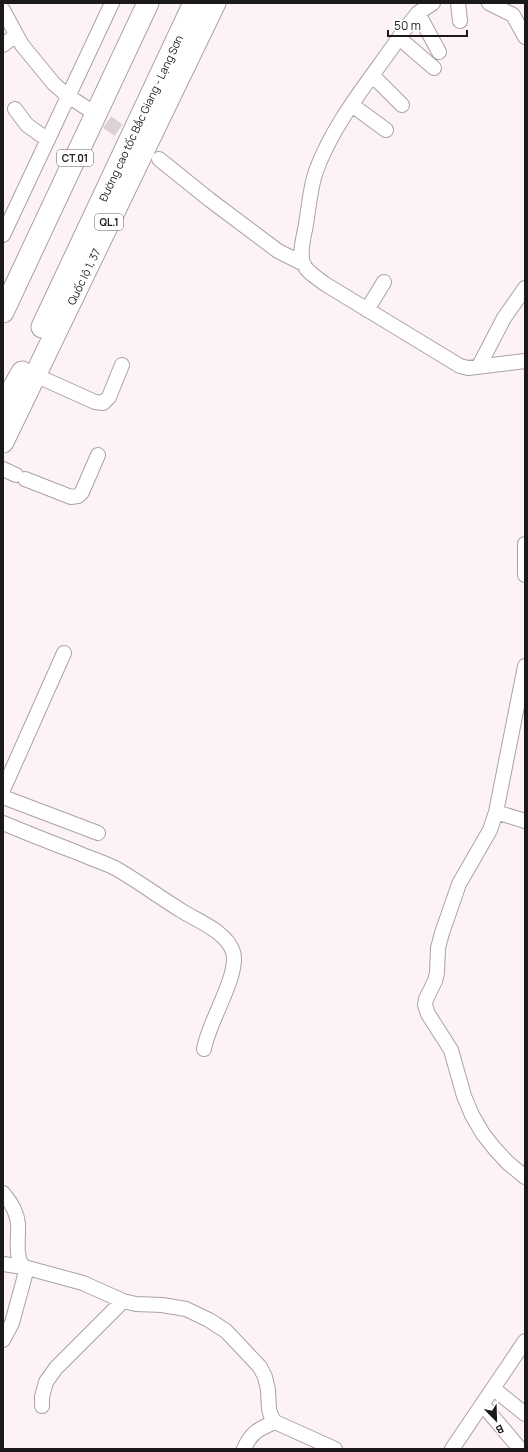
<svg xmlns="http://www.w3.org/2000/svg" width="528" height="1452" font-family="Manrope,sans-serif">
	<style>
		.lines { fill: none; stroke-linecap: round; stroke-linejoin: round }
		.minor-tunnel { stroke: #dbd2d3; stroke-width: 14; stroke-dasharray: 14 7; stroke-linecap: butt }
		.minor-casing { stroke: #aba2a3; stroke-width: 16 }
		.highway-casing { stroke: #aba2a3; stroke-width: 23 }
		.minor { stroke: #fff; stroke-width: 14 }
		.highway { stroke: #fff; stroke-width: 21 }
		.labels { text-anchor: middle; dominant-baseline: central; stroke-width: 4; stroke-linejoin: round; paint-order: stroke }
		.shield { fill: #fff; stroke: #605e5e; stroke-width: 1 }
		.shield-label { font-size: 10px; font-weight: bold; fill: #1c1919 }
		.street-label { font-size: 11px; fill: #1c1919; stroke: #fff }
	</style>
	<rect width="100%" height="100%" fill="#fdf3f4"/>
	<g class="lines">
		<path class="minor-tunnel" d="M 90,110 L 159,159"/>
		<g class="minor-casing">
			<path id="minor" d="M 433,3 L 418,13 L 405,29 C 375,74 335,119 316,171 C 310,188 309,207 306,224 C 304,237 299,251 303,263 C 307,273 318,278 325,284 L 460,366 L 468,368 L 525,361
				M 458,3 L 460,21
				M 489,3 L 513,15 L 525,37
				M 3,10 L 22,45 L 54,84 L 68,96 L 88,109
				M 418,13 L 439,52
				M 399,38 L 434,68
				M 3,45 L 16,35
				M 373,76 L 402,105
				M 352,105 L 386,130
				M 15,109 L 27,125 L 48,140
				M 159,159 L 210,200 L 278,251 L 304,264
				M 3,235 L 112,3
				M 367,310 L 384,282
				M 479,366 L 504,318 L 525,288
				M 35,375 L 95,402 L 103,403 L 109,397 L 122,365
				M 3,469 L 16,475
				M 25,479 L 71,497 L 78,496 L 82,492 L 98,455
				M 525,544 L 525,575
				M 525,666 L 496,812 L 490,830 L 459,884 L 442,933 L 438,948 L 437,973 L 435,981 L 426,999 L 425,1005 L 428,1014 L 451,1050 L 464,1096 L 472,1115 L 483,1134 L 495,1149 L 508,1163 L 525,1177
				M 3,790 L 64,653
				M 3,797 L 98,833
				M 496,812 L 525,821
				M 3,823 C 27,833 52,843 76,852 C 89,858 103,862 115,868 C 138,881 159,897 182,911 C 198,921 227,932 233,952 C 240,974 208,1023 204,1049
				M 3,1193 C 10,1201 17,1212 18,1224 C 19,1237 14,1257 24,1267 L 83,1283 L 123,1301 L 136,1304 L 162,1305 L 186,1309 L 209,1320 L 226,1331 L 260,1367 L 265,1377 L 268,1390 L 269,1409 L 271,1416 L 275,1422 L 335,1449
				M 3,1264 L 24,1267
				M 3,1340 L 12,1323 L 27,1268
				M 494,1389 L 525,1414
				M 483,1405 L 520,1449
				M 42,1406 L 42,1397 L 46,1382 L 56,1368 L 123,1301
				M 244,1449 C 251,1432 259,1429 275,1422
				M 452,1449 L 525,1341"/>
		</g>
		<g class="highway-casing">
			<g id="highway">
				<path d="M 3,312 L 148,3"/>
				<path id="s1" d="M 42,327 L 194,3"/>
				<path d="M 3,406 L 22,372"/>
				<path id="s2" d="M 3,442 L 215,3"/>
			</g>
		</g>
		<use href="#minor" class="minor"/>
		<use href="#highway" class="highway"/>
	</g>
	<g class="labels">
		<g class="shield">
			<rect x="57" y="150" width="36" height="16" rx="3"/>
			<rect x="95" y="214" width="28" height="16" rx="3"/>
		</g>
		<g class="shield-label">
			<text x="75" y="158">CT.01</text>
			<text x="109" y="222">QL.1</text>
		</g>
		<g class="street-label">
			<text stroke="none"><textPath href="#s1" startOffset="231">Đường cao tốc Bắc Giang - Lạng Sơn</textPath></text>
			<text stroke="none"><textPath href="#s2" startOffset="184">Quốc lộ 1, 37</textPath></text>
		</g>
	</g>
	<rect width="528" height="1452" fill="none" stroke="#1c1919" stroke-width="8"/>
	<g transform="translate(496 1420) rotate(157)" stroke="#ffffff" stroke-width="3" paint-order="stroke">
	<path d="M0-3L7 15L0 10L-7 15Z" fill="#1c1919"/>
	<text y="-6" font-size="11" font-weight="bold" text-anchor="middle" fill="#1c1919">B</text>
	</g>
	<path d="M388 30v6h79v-6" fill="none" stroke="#1c1919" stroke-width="2"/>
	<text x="394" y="30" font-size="12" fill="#1c1919" stroke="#ffffff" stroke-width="3" paint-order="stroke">50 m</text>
</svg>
